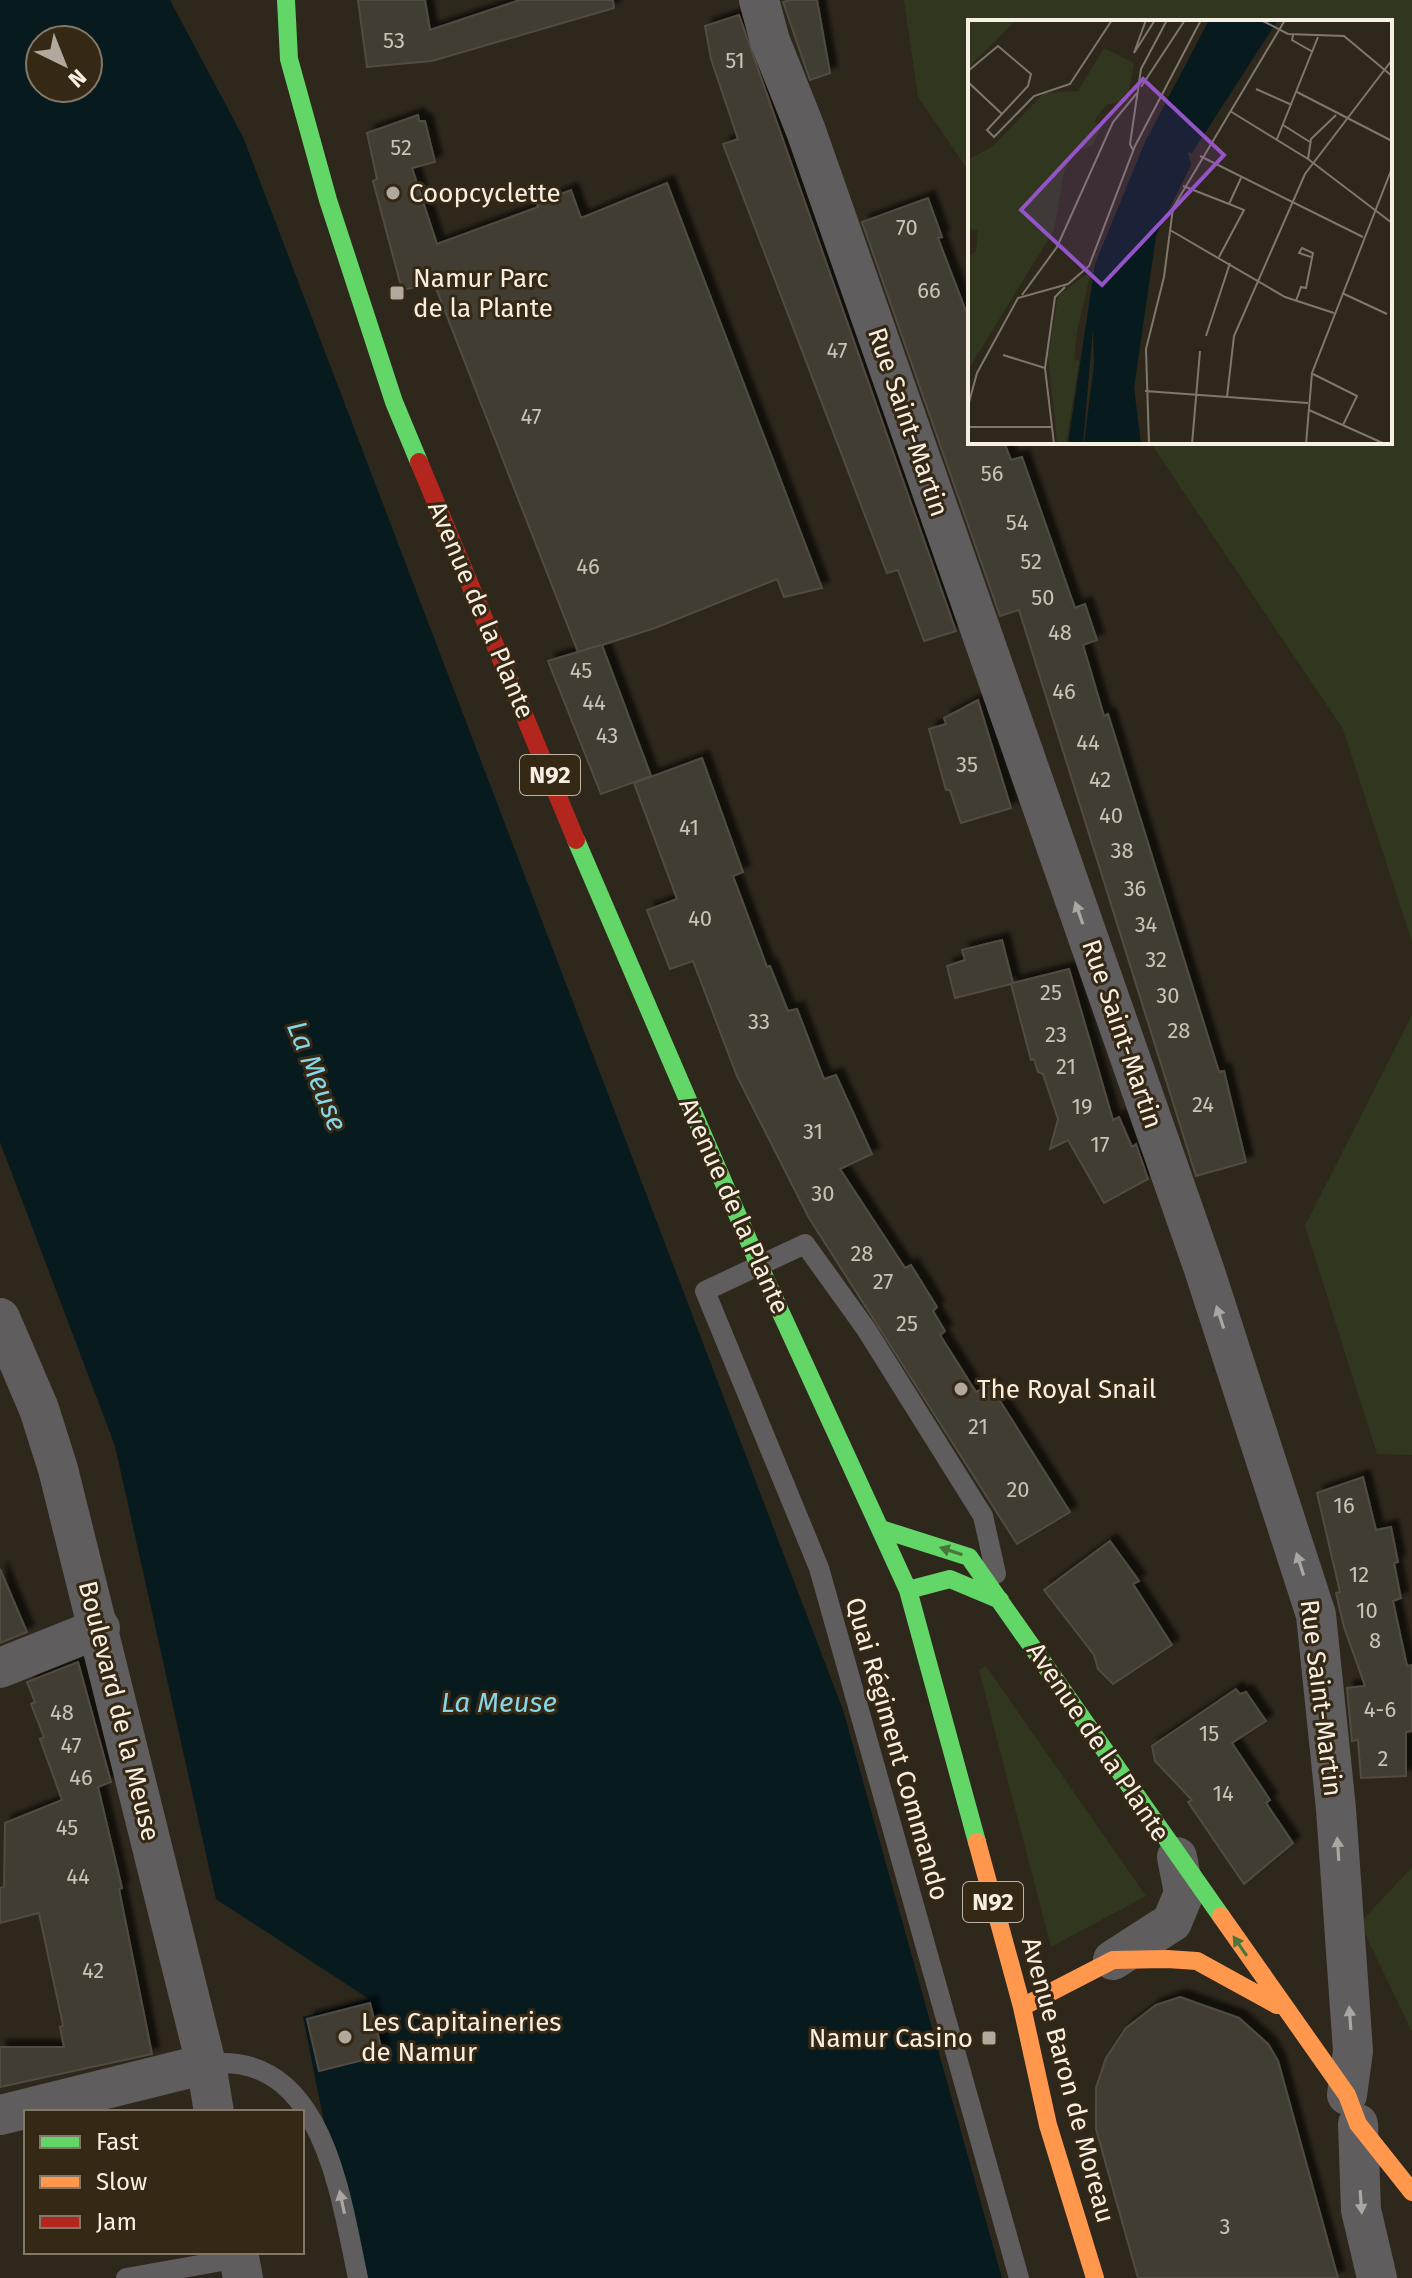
<svg xmlns="http://www.w3.org/2000/svg" width="1412" height="2278" font-family="'Fira Sans',sans-serif">
	<style>
		.green { fill: #31371f }
		.water { fill: #071a1e; fill-rule: evenodd }
		.building { fill: #423c33; stroke: #514b42; stroke-width: 2; filter: url(#shadow) }
		.lines { fill: none; stroke-linecap: round; stroke-linejoin: round }
		.lane { stroke: #5f5d5d; stroke-width: 20 }
		.street { stroke: #5f5d5d; stroke-width: 40 }
		.fast { stroke: #63d668; stroke-width: 18 }
		.slow { stroke: #ff974d; stroke-width: 18 }
		.jam { stroke: #b3261e; stroke-width: 18 }
		.oneway { fill: #aca6a0 }
		.oneway2 { fill: #4a763a }
		.poi-dot { fill: #b1a99d; stroke: #352815; stroke-width: 3 }
		.labels { text-anchor: middle; dominant-baseline: central; stroke-width: 6; stroke-linejoin: round; paint-order: stroke }
		.number-label { font-size: 22px; fill: #cac2b7 }
		.shield { fill: #352815; stroke: #beb3a5; stroke-width: 2 }
		.shield-label { font-size: 24px; font-weight: bold; fill: #f8efe3 }
		.poi-label { font-size: 26px; fill: #f8efe3; stroke: #352815; text-anchor: start }
		.street-label { font-size: 26px; fill: #f8efe3; stroke: #352815 }
		.water-label { font-size: 28px; font-style: italic; fill: #87d6e8; stroke: #352815 }
		.inset-river { fill: none; stroke: #071a1e; stroke-width: 4 }
		.inset-road { fill: none; stroke: #7f776c; stroke-width: 2 }
		.view { fill: #9453c6; fill-opacity: 0.15; stroke: #9453c6; stroke-width: 4 }
		.inset-edge { fill: none; stroke: #f8efe3; stroke-width: 4 }
	</style>
	<defs>
		<filter id="shadow"><feDropShadow dx="7" dy="-7" stdDeviation="2" flood-color="#0009"/></filter>
	</defs>
	<rect width="100%" height="100%" fill="#2e271c"/>
	<path class="green" d="M 904,0 L 1412,0 L 1412,942 L 1343,729 L 1150,442 L 1390,442 L 1390,22 L 970,22 L 970,173 L 918,97 Z
		M 1412,1015 L 1412,1455 L 1377,1454 L 1305,1226 Z
		M 986,1666 L 1146,1896 L 1051,1947 L 979,1670 Z
		M 1412,1867 L 1412,2032 L 1360,1923 Z"/>
	<path class="water" d="M 0,0 L 170,0 L 243,137 L 843,1710 L 1002,2278 L 355,2278 L 303,2017 L 369,1999 L 216,1899 L 115,1446 L 0,1142 ZM 40,40 L 88,40 L 88,88 L 40,88 Z"/>
	<path class="building" d="M 358,0 L 425,0 L 430,30 L 520,0 L 613,0 L 614,8 L 432,61 L 367,67 Z
		M 790,0 L 817,0 L 830,73 L 810,80 L 783,2 Z
		M 739,15 L 956,631 L 924,641 L 898,570 L 887,573 L 723,144 L 738,139 L 711,59 L 705,26 Z
		M 418,115 L 419,121 L 425,121 L 435,162 L 412,168 L 437,244 L 538,207 L 537,203 L 571,190 L 581,218 L 667,183 L 822,588 L 784,597 L 777,579 L 655,628 L 602,645 L 651,776 L 601,794 L 548,661 L 601,645 L 578,652 L 434,283 L 402,290 L 373,181 L 377,179 L 367,133 Z
		M 928,198 L 942,237 L 938,238 L 970,322 L 970,442 L 1004,442 L 1011,460 L 1022,457 L 1075,608 L 1085,604 L 1097,640 L 1083,645 L 1104,716 L 1108,714 L 1219,1072 L 1224,1071 L 1246,1162 L 1196,1176 L 1019,610 L 1000,616 L 862,222 Z
		M 978,700 L 1011,808 L 961,823 L 950,790 L 946,790 L 929,729 L 946,724 L 944,718 Z
		M 702,758 L 743,872 L 733,876 L 767,967 L 770,966 L 788,1011 L 797,1009 L 824,1079 L 836,1075 L 872,1154 L 840,1169 L 905,1268 L 911,1265 L 937,1307 L 933,1311 L 945,1331 L 940,1335 L 976,1392 L 990,1385 L 1070,1512 L 1017,1544 L 809,1218 L 737,1076 L 693,961 L 670,969 L 647,910 L 677,899 L 634,783 Z
		M 1002,940 L 1013,983 L 1069,969 L 1113,1120 L 1119,1117 L 1132,1147 L 1136,1144 L 1148,1179 L 1104,1203 L 1068,1140 L 1050,1149 L 1058,1119 L 1043,1074 L 1038,1072 L 1034,1059 L 1031,1060 L 1011,984 L 955,998 L 947,966 L 965,960 L 962,950 Z
		M 1363,1477 L 1376,1530 L 1391,1527 L 1398,1562 L 1394,1563 L 1401,1598 L 1393,1601 L 1407,1666 L 1412,1665 L 1412,1731 L 1406,1732 L 1406,1776 L 1361,1778 L 1358,1740 L 1352,1741 L 1347,1688 L 1365,1686 L 1344,1627 L 1336,1593 L 1340,1592 L 1317,1493 Z
		M 1110,1541 L 1139,1581 L 1133,1584 L 1172,1645 L 1113,1684 L 1098,1669 L 1094,1655 L 1044,1590 Z
		M 0,1569 L 27,1632 L 0,1643 Z
		M 78,1662 L 111,1782 L 98,1787 L 122,1888 L 119,1889 L 152,2054 L 0,2087 L 0,2047 L 64,2047 L 60,2027 L 63,2025 L 39,1913 L 0,1923 L 0,1888 L 4,1887 L 5,1823 L 62,1800 L 40,1739 L 44,1737 L 31,1704 L 35,1702 L 27,1682 Z
		M 1236,1689 L 1240,1694 L 1246,1692 L 1266,1721 L 1232,1743 L 1270,1800 L 1266,1803 L 1293,1843 L 1244,1884 L 1188,1802 L 1192,1800 L 1155,1761 L 1152,1746 Z
		M 1180,1997 L 1239,2018 L 1268,2044 L 1278,2061 L 1338,2278 L 1138,2278 L 1096,2129 L 1096,2088 L 1106,2058 L 1126,2028 L 1156,2005 Z
		M 370,2003 L 383,2055 L 319,2071 L 307,2019 Z"/>
	<g class="lines">
		<path class="lane" d="M 996,1574 L 983,1516 L 866,1329 L 805,1244 L 705,1291 L 819,1568 L 1019,2278
			M 206,2064 C 323,2049 340,2195 358,2278
			M 126,2278 L 239,2258"/>
		<path class="street" d="M 759,0 L 770,41 L 806,131 L 1204,1269 L 1316,1615 L 1336,1809 L 1353,2051 L 1347,2095
			M 0,1318 L 39,1409 L 58,1469 L 206,2064 L 214,2112
			M 0,1668 L 100,1628
			M 1113,1960 L 1172,1922 L 1184,1893 L 1177,1857
			M 0,2115 L 206,2064
			M 1358,2124 L 1361,2210 L 1377,2278
			M 238,2252 L 243,2278"/>
		<path class="fast" d="M 286,0 L 289,59 L 328,200 L 394,402 L 419,462
			M 576,840 L 759,1265 L 908,1590 L 977,1842
			M 881,1529 L 969,1557 L 1221,1916
			M 908,1590 L 950,1579 L 1000,1600"/>
		<path class="slow" d="M 977,1842 L 1022,2007 L 1048,2125 L 1095,2278
			M 1221,1916 L 1347,2095 L 1358,2124 L 1412,2192
			M 1022,2007 L 1113,1960 L 1167,1959 L 1197,1961 L 1277,2005"/>
		<path class="jam" d="M 419,462 L 576,840"/>
	</g>
	<defs><path id="oneway-solid" d="M-6-.8H1V-3.2L6.5 0L1 3.2V.8H-6Z" transform="scale(2)"/></defs>
	<g class="oneway">
		<use href="#oneway-solid" transform="translate(1079 913) rotate(-109)"/>
		<use href="#oneway-solid" transform="translate(1220 1317) rotate(-108)"/>
		<use href="#oneway-solid" transform="translate(1300 1564) rotate(-108)"/>
		<use href="#oneway-solid" transform="translate(1338 1849) rotate(-94)"/>
		<use href="#oneway-solid" transform="translate(1350 2018) rotate(-94)"/>
		<use href="#oneway-solid" transform="translate(342 2202) rotate(-102)"/>
		<use href="#oneway-solid" transform="translate(1361 2202) rotate(86)"/>
	</g>
	<g class="oneway2">
		<use href="#oneway-solid" transform="translate(951 1551) rotate(-162)"/>
		<use href="#oneway-solid" transform="translate(1240 1946) rotate(-125)"/>
	</g>
	<g class="poi-dot">
		<circle cx="393" cy="193" r="8"/>
		<rect x="389" y="285" width="16" height="16" rx="4"/>
		<circle cx="961" cy="1389" r="8"/>
		<circle cx="345" cy="2037" r="8"/>
		<rect x="981" y="2030" width="16" height="16" rx="4"/>
	</g>
	<g class="labels">
		<g class="number-label">
			<text x="394" y="40">53</text>
			<text x="735" y="60">51</text>
			<text x="401" y="147">52</text>
			<text x="907" y="227">70</text>
			<text x="929" y="290">66</text>
			<text x="837" y="350">47</text>
			<text x="531" y="416">47</text>
			<text x="992" y="473">56</text>
			<text x="1017" y="522">54</text>
			<text x="1031" y="561">52</text>
			<text x="588" y="566">46</text>
			<text x="1043" y="597">50</text>
			<text x="1060" y="632">48</text>
			<text x="581" y="670">45</text>
			<text x="1064" y="691">46</text>
			<text x="594" y="702">44</text>
			<text x="607" y="735">43</text>
			<text x="1088" y="742">44</text>
			<text x="967" y="764">35</text>
			<text x="1100" y="779">42</text>
			<text x="1111" y="815">40</text>
			<text x="689" y="827">41</text>
			<text x="1122" y="850">38</text>
			<text x="1135" y="888">36</text>
			<text x="700" y="918">40</text>
			<text x="1146" y="924">34</text>
			<text x="1156" y="959">32</text>
			<text x="1051" y="992">25</text>
			<text x="1168" y="995">30</text>
			<text x="759" y="1021">33</text>
			<text x="1179" y="1030">28</text>
			<text x="1056" y="1034">23</text>
			<text x="1066" y="1066">21</text>
			<text x="1203" y="1104">24</text>
			<text x="1082" y="1106">19</text>
			<text x="813" y="1131">31</text>
			<text x="1100" y="1144">17</text>
			<text x="823" y="1193">30</text>
			<text x="862" y="1253">28</text>
			<text x="883" y="1281">27</text>
			<text x="907" y="1323">25</text>
			<text x="978" y="1426">21</text>
			<text x="1018" y="1489">20</text>
			<text x="1344" y="1505">16</text>
			<text x="1359" y="1574">12</text>
			<text x="1367" y="1610">10</text>
			<text x="1375" y="1640">8</text>
			<text x="1380" y="1709">4-6</text>
			<text x="62" y="1712">48</text>
			<text x="1209" y="1733">15</text>
			<text x="71" y="1745">47</text>
			<text x="1383" y="1758">2</text>
			<text x="81" y="1777">46</text>
			<text x="1223" y="1793">14</text>
			<text x="67" y="1827">45</text>
			<text x="78" y="1876">44</text>
			<text x="93" y="1970">42</text>
			<text x="1225" y="2226">3</text>
		</g>
		<g class="shield">
			<rect x="520" y="755" width="60" height="40" rx="6"/>
			<rect x="963" y="1882" width="60" height="40" rx="6"/>
		</g>
		<g class="shield-label">
			<text x="550" y="775">N92</text>
			<text x="993" y="1902">N92</text>
		</g>
		<g class="poi-label">
			<text x="409" y="193">Coopcyclette</text>
			<text x="413" y="278">Namur Parc<tspan x="413" dy="30">de la Plante</tspan></text>
			<text x="977" y="1389">The Royal Snail</text>
			<text x="361" y="2022">Les Capitaineries<tspan x="361" dy="30">de Namur</tspan></text>
			<text x="973" y="2038" text-anchor="end">Namur Casino</text>
		</g>
		<g class="street-label">
			<text transform="translate(908 422) rotate(71)">Rue Saint-Martin</text>
			<text transform="translate(481 610) rotate(67)">Avenue de la Plante</text>
			<text transform="translate(1122 1034) rotate(71)">Rue Saint-Martin</text>
			<text transform="translate(734 1206) rotate(66)">Avenue de la Plante</text>
			<text transform="translate(1321 1698) rotate(83)">Rue Saint-Martin</text>
			<text transform="translate(119 1711) rotate(76)">Boulevard de la Meuse</text>
			<text transform="translate(1098 1742) rotate(56)">Avenue de la Plante</text>
			<text transform="translate(897 1749) rotate(74)">Quai Régiment Commando</text>
			<text transform="translate(1068 2080) rotate(75)">Avenue Baron de Moreau</text>
		</g>
		<g class="water-label">
			<text transform="translate(317 1076) rotate(68)">La Meuse</text>
			<text x="499" y="1702">La Meuse</text>
		</g>
	</g>
	<g transform="translate(968 20)">
		<rect width="424" height="424" fill="#2e271c"/>
		<path d="M 0,0 L 48,0 L 0,48 ZM 136,28 L 166,43 L 159,82 L 139,84 L 126,101 L 133,108 L 125,125 L 105,133 L 96,152 L 86,210 L 0,350 L 0,237 L 8,231 L 10,211 L 0,207 L 0,140 L 25,126 L 76,73 L 110,71 ZM 123,251 L 109,312 L 106,339 L 111,341 L 98,424 L 89,423 L 80,336 L 90,276 Z" fill="#31371f"/>
		<path d="M 241,0 L 310,0 L 224,133 L 220,132 L 223,145 L 188,216 L 166,368 L 173,424 L 116,424 L 126,344 L 125,308 L 115,424 L 100,424 L 127,244 L 177,122 Z" fill="#071a1e"/>
		<path class="inset-river" d="M 252,73 L 253,61 L 292,4M 252,75 L 247,61 L 289,0"/>
		<path class="inset-road" d="M 178,0 L 166,33 L 187,0M 293,0 L 320,14 L 376,16 L 424,56M 325,15 L 324,20 L 345,32M 0,51 L 30,26 L 63,54 L 60,66 L 19,110 L 26,117 L 66,76 L 102,64 L 144,0M 0,62 L 34,94M 173,67 L 217,0M 288,69 L 324,85M 329,72 L 424,121M 262,91 L 340,139 L 424,203M 315,105 L 342,122M 309,119 L 350,17M 165,130 L 162,124 L 173,49 L 199,0M 232,136 L 395,217M 340,139 L 343,119 L 368,95M 215,166 L 261,184M 202,210 L 317,277 L 366,293M 251,237 L 276,190 L 261,184 L 273,158M 374,273 L 419,294M 54,275 L 89,227 L 145,102 L 169,73M 328,281 L 333,267 L 338,268 L 345,233 L 334,228 L 331,233 L 343,237M 238,316 L 262,243M 35,335 L 77,348M 345,354 L 389,376 L 375,405M 177,371 L 340,383M 259,377 L 266,316 L 337,154 L 424,40M 0,386 L 9,353 L 50,278 L 100,264 L 121,246 L 167,126 L 233,0M 341,390 L 417,424M 0,407 L 85,407M 86,424 L 77,348 L 87,277 L 97,267M 181,424 L 178,329 L 196,257 L 205,188 L 317,0M 224,424 L 232,331M 338,424 L 344,353 L 424,148"/>
		<path class="view" d="M 175,59 L 256,135 L 134,265 L 53,190 Z"/>
		<rect width="424" height="424" class="inset-edge"/>
	</g>
	<rect x="24" y="2110" width="280" height="144" fill="#352815" stroke="#837867" stroke-width="2"/>
	<rect x="40" y="2136" width="40" height="12" fill="#63d668" stroke="#837867" stroke-width="2"/>
	<text x="96" y="2150" font-size="24" fill="#f8efe3">Fast</text>
	<rect x="40" y="2176" width="40" height="12" fill="#ff974d" stroke="#837867" stroke-width="2"/>
	<text x="96" y="2190" font-size="24" fill="#f8efe3">Slow</text>
	<rect x="40" y="2216" width="40" height="12" fill="#b3261e" stroke="#837867" stroke-width="2"/>
	<text x="96" y="2230" font-size="24" fill="#f8efe3">Jam</text>
	<g transform="translate(64 64) rotate(137)"><circle r="38" fill="#352815" stroke="#837867" stroke-width="2"/>
	<path d="M0-6L14 30L0 20L-14 30Z" fill="#b1a99d"/>
	<text y="-12" font-size="22" font-weight="bold" text-anchor="middle" fill="#f8efe3">N</text>
	</g>
</svg>
